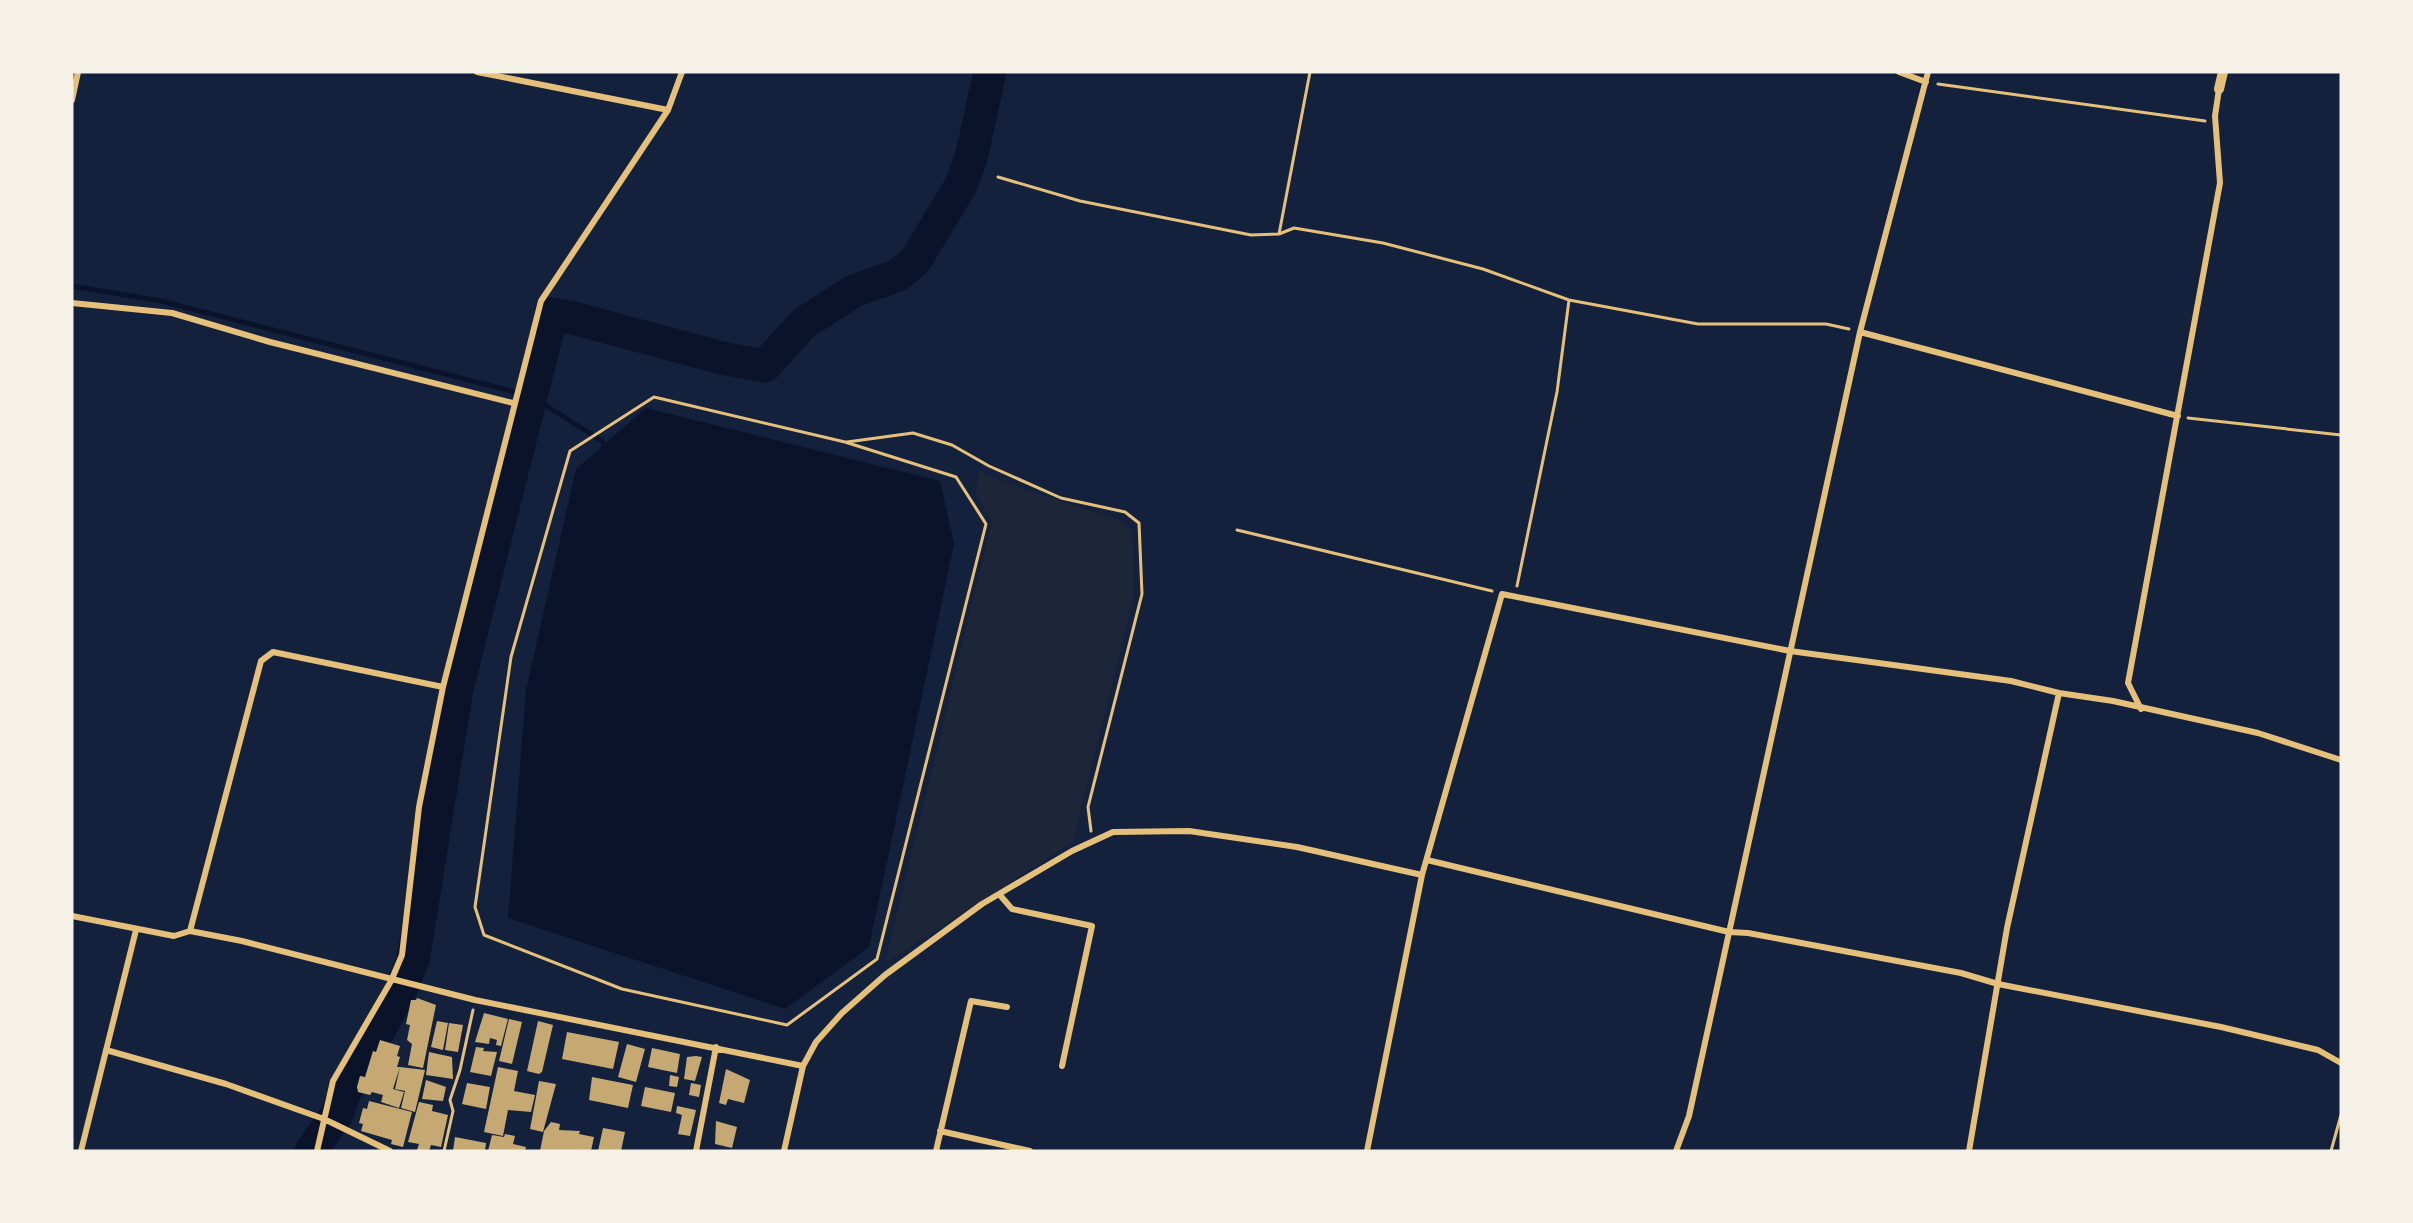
<svg xmlns="http://www.w3.org/2000/svg" width="2413" height="1223" font-family="Georgia,serif">
	<style>
		.green { fill: #1d2539 }
		.water { fill: #0b132b }
		.lines { fill: none; stroke-linecap: round; stroke-linejoin: round }
		.stream { stroke: #0b132b; stroke-width: 5 }
		.river { stroke: #0b132b; stroke-width: 33 }
		.building { fill: #c6a872 }
		.path { stroke: #e5c07b; stroke-width: 3 }
		.minor { stroke: #e5c07b; stroke-width: 6 }
		.tertiary { stroke: #e5c07b; stroke-width: 10 }
	</style>
	<rect width="100%" height="100%" fill="#14213d"/>
	<path class="green" d="M 980,471 L 1014,486 L 1117,519 L 1132,531 L 1134,596 L 1073,842 L 885,963 L 992,522 L 975,492 Z"/>
	<path class="water" d="M 646,408 L 940,481 L 954,544 L 869,947 L 785,1009 L 508,918 L 526,690 L 576,469 Z"/>
	<g class="lines">
		<path class="stream" d="M 72,286 L 161,301 L 531,396 L 602,441 L 607,450"/>
		<path class="river" d="M 311,1151 L 337,1114 L 344,1094 L 399,994 L 413,960 L 457,689 L 552,314 L 573,318 L 722,358 L 765,366 L 804,323 L 854,291 L 898,275 L 915,261 L 961,185 L 971,158 L 990,72"/>
	</g>
	<path class="building" d="M 417,998 L 436,1005 L 423,1068 L 408,1065 L 412,1044 L 407,1040 L 410,1025 L 406,1024 L 411,1000 L 416,1000 Z
		M 484,1013 L 508,1019 L 501,1046 L 496,1045 L 497,1040 L 490,1038 L 489,1044 L 475,1042 Z
		M 509,1019 L 522,1022 L 512,1064 L 499,1061 Z
		M 437,1021 L 448,1023 L 443,1050 L 431,1047 Z
		M 538,1021 L 553,1025 L 542,1072 L 539,1074 L 527,1071 Z
		M 449,1023 L 463,1025 L 458,1052 L 445,1050 Z
		M 567,1032 L 619,1042 L 613,1069 L 562,1059 Z
		M 380,1040 L 400,1046 L 397,1056 L 400,1057 L 397,1067 L 400,1067 L 393,1089 L 404,1092 L 399,1108 L 381,1102 L 383,1095 L 372,1092 L 370,1095 L 358,1092 L 357,1087 L 360,1076 L 365,1077 L 373,1051 L 376,1052 Z
		M 627,1044 L 645,1049 L 636,1082 L 618,1077 Z
		M 476,1047 L 484,1048 L 483,1051 L 497,1052 L 491,1076 L 470,1072 Z
		M 652,1048 L 680,1054 L 677,1073 L 648,1067 Z
		M 429,1052 L 452,1057 L 453,1079 L 426,1075 Z
		M 696,1056 L 702,1057 L 695,1081 L 684,1079 L 687,1057 Z
		M 400,1067 L 425,1070 L 415,1112 L 401,1108 L 405,1091 L 395,1089 Z
		M 498,1067 L 518,1071 L 514,1091 L 535,1095 L 531,1112 L 508,1110 L 503,1136 L 484,1132 Z
		M 726,1069 L 750,1080 L 744,1103 L 728,1099 L 726,1105 L 719,1103 Z
		M 670,1075 L 679,1077 L 677,1087 L 669,1086 Z
		M 592,1077 L 633,1085 L 628,1108 L 589,1100 Z
		M 426,1080 L 446,1087 L 443,1101 L 422,1099 Z
		M 539,1081 L 556,1084 L 543,1132 L 530,1129 Z
		M 467,1083 L 490,1087 L 486,1109 L 462,1104 Z
		M 691,1083 L 701,1085 L 699,1097 L 689,1095 Z
		M 645,1087 L 675,1093 L 671,1112 L 641,1106 Z
		M 369,1101 L 412,1112 L 403,1147 L 391,1144 L 392,1140 L 361,1131 L 363,1124 L 359,1123 L 363,1108 L 367,1109 Z
		M 419,1102 L 433,1105 L 432,1111 L 448,1115 L 441,1147 L 431,1145 L 429,1151 L 424,1151 L 417,1150 L 419,1144 L 408,1142 Z
		M 677,1106 L 696,1110 L 690,1136 L 678,1134 L 682,1115 L 676,1113 Z
		M 716,1121 L 737,1127 L 732,1148 L 715,1144 Z
		M 551,1122 L 560,1124 L 559,1130 L 580,1131 L 579,1134 L 594,1137 L 591,1151 L 540,1151 L 544,1131 Z
		M 603,1128 L 625,1132 L 621,1151 L 598,1151 Z
		M 505,1134 L 515,1136 L 513,1144 L 526,1147 L 525,1151 L 488,1151 L 492,1135 L 504,1137 Z
		M 455,1137 L 486,1143 L 485,1151 L 453,1151 Z"/>
	<g class="lines">
		<path class="path" d="M 1938,84 L 2205,121
			M 998,177 L 1080,201 L 1251,235 L 1279,234 L 1294,228 L 1383,243 L 1483,269 L 1569,300 L 1698,324 L 1826,324 L 1849,329
			M 1279,234 L 1310,72
			M 654,397 L 845,442 L 956,477 L 986,524 L 877,959 L 787,1025 L 622,989 L 484,935 L 475,907 L 511,657 L 570,451 Z
			M 2188,418 L 2341,435
			M 847,442 L 913,433 L 952,445 L 989,466 L 1061,498 L 1125,512 L 1139,523 L 1142,594 L 1088,807 L 1091,831
			M 1237,530 L 1492,591
			M 1517,586 L 1557,392 L 1569,300
			M 444,1151 L 453,1111 L 450,1100 L 460,1070 L 473,1010
			M 2331,1151 L 2341,1115"/>
		<path class="minor" d="M 477,72 L 668,110
			M 1899,72 L 1926,82
			M 72,100 L 78,72
			M 72,303 L 172,313 L 270,342 L 513,403
			M 1860,332 L 2178,416
			M 2141,709 L 2128,683 L 2220,183 L 2215,116 L 2219,89
			M 1427,860 L 1729,932 L 1748,933 L 1961,973 L 1998,984 L 2221,1027 L 2318,1050 L 2341,1063
			M 999,894 L 1012,909 L 1092,926 L 1062,1066
			M 72,916 L 174,936 L 190,931 L 242,941 L 475,1000 L 803,1066
			M 190,931 L 261,661 L 273,652 L 443,687
			M 106,1050 L 226,1084 L 324,1119 L 390,1151
			M 940,1131 L 1030,1151
			M 81,1151 L 136,930
			M 317,1151 L 333,1081 L 391,981 L 402,955 L 419,807 L 443,687 L 541,301 L 668,110 L 682,72
			M 696,1151 L 716,1047
			M 784,1151 L 803,1066 L 816,1042 L 842,1013 L 885,975 L 982,904 L 1072,851 L 1113,832 L 1189,831 L 1297,847 L 1422,875
			M 936,1151 L 971,1001 L 1007,1007
			M 1367,1151 L 1422,875 L 1502,594 L 1790,651 L 2011,681 L 2059,693 L 2113,701 L 2258,733 L 2341,760
			M 1676,1151 L 1689,1116 L 1860,332 L 1928,72
			M 1969,1151 L 2007,928 L 2059,693"/>
		<path class="tertiary" d="M 2219,89 L 2223,72"/>
	</g>
	<rect width="2413" height="1223" fill="none" stroke="#f6f1e7" stroke-width="147"/>
</svg>
